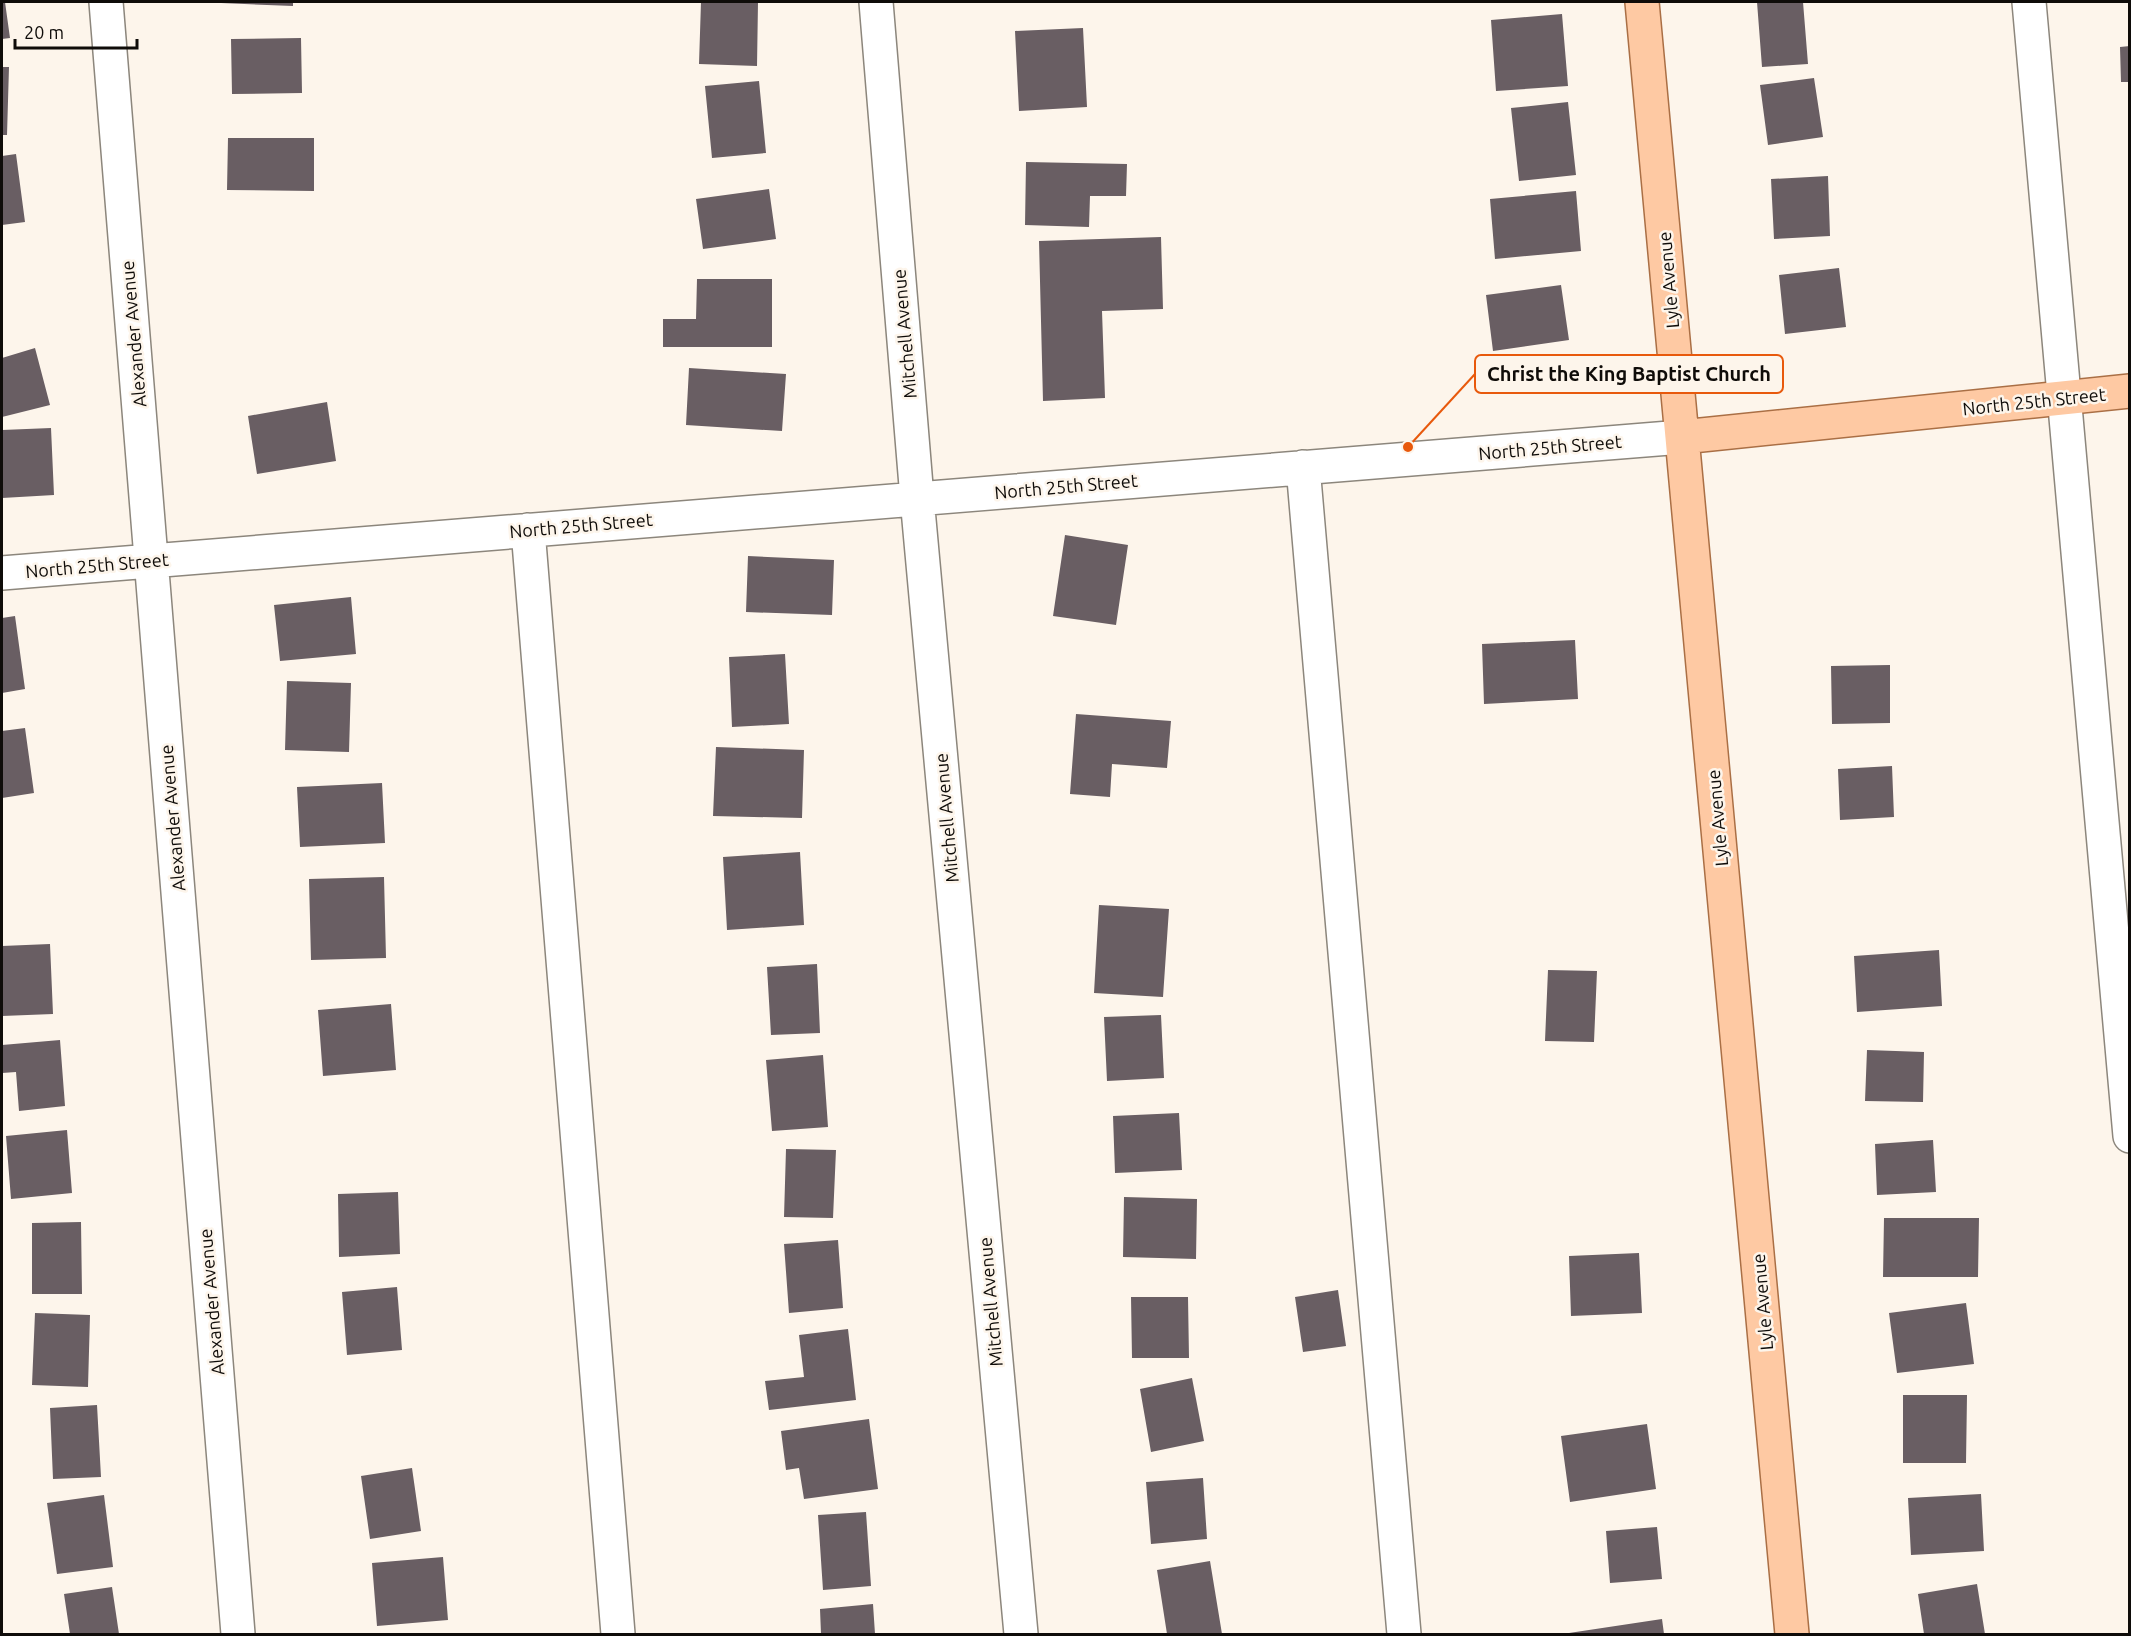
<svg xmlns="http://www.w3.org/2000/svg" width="2131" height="1636" font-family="Ubuntu,sans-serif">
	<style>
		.building { fill: #695e63 }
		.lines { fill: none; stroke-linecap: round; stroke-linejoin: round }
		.minor-casing { stroke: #8c867c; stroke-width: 36 }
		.major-casing { stroke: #aa6f45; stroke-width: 36 }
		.minor { stroke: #fff; stroke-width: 33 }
		.major { stroke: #fec9a3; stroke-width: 33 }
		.labels { text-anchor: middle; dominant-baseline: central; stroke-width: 5; stroke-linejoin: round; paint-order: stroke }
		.street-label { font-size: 18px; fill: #0f0c09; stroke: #fdf5eb }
		.leader { fill: none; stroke: #e8590c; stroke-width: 2 }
		.callout-dot { fill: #e8590c; stroke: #fdf5eb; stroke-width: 2 }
		.callout { fill: #fdf5eb; stroke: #e8590c; stroke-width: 2 }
		.callout-label { font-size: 20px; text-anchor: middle; font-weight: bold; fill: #0f0c09 }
	</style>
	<rect width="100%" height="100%" fill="#fdf5eb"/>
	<path class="building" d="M 2,2 L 5,2 L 10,38 L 2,39 Z
		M 221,2 L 293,2 L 293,6 L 221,3 Z
		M 701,2 L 758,2 L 757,66 L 699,64 Z
		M 1757,2 L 1803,2 L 1808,64 L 1762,67 Z
		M 1562,14 L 1568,86 L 1496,91 L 1491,20 Z
		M 1083,28 L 1087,107 L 1019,111 L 1015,31 Z
		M 301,38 L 302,93 L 232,94 L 231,39 Z
		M 2130,46 L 2130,82 L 2121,82 L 2120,47 Z
		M 2,67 L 9,67 L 7,135 L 2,135 Z
		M 1814,78 L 1823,137 L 1768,145 L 1760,85 Z
		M 759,81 L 766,153 L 712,158 L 705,86 Z
		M 1568,102 L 1576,175 L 1519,181 L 1511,108 Z
		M 228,138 L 314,138 L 314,191 L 227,190 Z
		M 16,154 L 25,222 L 2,225 L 2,156 Z
		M 1026,162 L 1127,164 L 1126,196 L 1090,196 L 1089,227 L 1025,225 Z
		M 1828,176 L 1830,236 L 1774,239 L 1771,179 Z
		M 769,189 L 776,239 L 703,249 L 696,199 Z
		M 1576,191 L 1581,251 L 1495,259 L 1490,199 Z
		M 1161,237 L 1163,309 L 1102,311 L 1105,398 L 1043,401 L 1039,241 Z
		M 1839,268 L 1846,327 L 1785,334 L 1779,275 Z
		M 697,279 L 772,279 L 772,347 L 663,347 L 663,319 L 696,319 Z
		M 1561,285 L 1569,340 L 1493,351 L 1486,295 Z
		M 35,348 L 50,405 L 2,417 L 2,358 Z
		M 689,368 L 786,374 L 782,431 L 686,425 Z
		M 327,402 L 336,461 L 257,474 L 248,416 Z
		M 51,428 L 54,495 L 2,498 L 2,430 Z
		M 1065,535 L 1128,545 L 1116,625 L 1053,616 Z
		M 748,556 L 834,560 L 832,615 L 746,612 Z
		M 351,597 L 356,654 L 280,661 L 274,605 Z
		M 15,616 L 25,689 L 2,693 L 2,618 Z
		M 1575,640 L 1578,699 L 1484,704 L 1482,644 Z
		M 785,654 L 789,724 L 732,727 L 729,657 Z
		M 1890,665 L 1890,723 L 1832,724 L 1831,666 Z
		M 287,681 L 351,683 L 349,752 L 285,750 Z
		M 1076,714 L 1171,721 L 1167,768 L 1112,764 L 1110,797 L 1070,794 Z
		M 25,728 L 34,793 L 2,798 L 2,731 Z
		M 716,747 L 804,750 L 802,818 L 713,816 Z
		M 1892,766 L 1894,817 L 1840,820 L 1838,769 Z
		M 382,783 L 385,843 L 300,847 L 297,787 Z
		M 800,852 L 804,925 L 727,930 L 723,857 Z
		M 384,877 L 386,958 L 311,960 L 309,879 Z
		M 1099,905 L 1169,909 L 1163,997 L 1094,993 Z
		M 50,944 L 53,1014 L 2,1016 L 2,946 Z
		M 1939,950 L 1942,1006 L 1857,1012 L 1854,956 Z
		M 817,964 L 820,1033 L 771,1035 L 767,967 Z
		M 1548,970 L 1597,971 L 1594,1042 L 1545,1041 Z
		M 391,1004 L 396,1070 L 323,1076 L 318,1010 Z
		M 1161,1015 L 1164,1078 L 1107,1081 L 1104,1017 Z
		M 60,1040 L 65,1106 L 19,1111 L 16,1072 L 2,1073 L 2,1045 Z
		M 1867,1050 L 1924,1052 L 1923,1102 L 1865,1101 Z
		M 823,1055 L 828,1127 L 772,1131 L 766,1060 Z
		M 1179,1113 L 1182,1170 L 1115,1173 L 1113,1116 Z
		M 67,1130 L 72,1193 L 11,1199 L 6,1136 Z
		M 1933,1140 L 1936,1192 L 1877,1195 L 1875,1144 Z
		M 786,1149 L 836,1150 L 833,1218 L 784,1217 Z
		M 398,1192 L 400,1254 L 339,1257 L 338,1194 Z
		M 1124,1197 L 1197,1199 L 1196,1259 L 1123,1257 Z
		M 1884,1218 L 1979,1218 L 1978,1277 L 1883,1277 Z
		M 81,1222 L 82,1294 L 32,1294 L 32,1223 Z
		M 838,1240 L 843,1308 L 789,1313 L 784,1244 Z
		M 1639,1253 L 1642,1313 L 1571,1316 L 1569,1256 Z
		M 397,1287 L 402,1350 L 347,1355 L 342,1292 Z
		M 1338,1290 L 1346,1346 L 1303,1352 L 1295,1297 Z
		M 1131,1297 L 1188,1297 L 1189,1358 L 1132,1358 Z
		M 1966,1303 L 1974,1364 L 1897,1373 L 1889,1313 Z
		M 35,1313 L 90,1315 L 88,1387 L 32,1385 Z
		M 848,1329 L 856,1400 L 769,1410 L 765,1381 L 804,1377 L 799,1335 Z
		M 1192,1378 L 1204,1441 L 1151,1452 L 1140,1389 Z
		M 1903,1395 L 1967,1395 L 1966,1463 L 1903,1463 Z
		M 97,1405 L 101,1477 L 53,1479 L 50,1408 Z
		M 869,1419 L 878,1489 L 804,1499 L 799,1468 L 786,1470 L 781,1431 Z
		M 1647,1424 L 1656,1489 L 1570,1502 L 1561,1436 Z
		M 412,1468 L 421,1531 L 370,1539 L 361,1476 Z
		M 1203,1478 L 1207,1539 L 1151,1544 L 1146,1482 Z
		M 1981,1494 L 1984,1551 L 1911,1555 L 1908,1498 Z
		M 104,1495 L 113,1567 L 57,1574 L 47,1503 Z
		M 866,1512 L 871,1586 L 823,1590 L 818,1515 Z
		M 1657,1527 L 1662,1579 L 1610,1583 L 1606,1531 Z
		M 443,1557 L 448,1620 L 377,1626 L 372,1563 Z
		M 1210,1561 L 1222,1634 L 1167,1634 L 1157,1570 Z
		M 1977,1584 L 1985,1634 L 1924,1634 L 1918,1594 Z
		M 112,1587 L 119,1634 L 70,1634 L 64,1594 Z
		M 873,1604 L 875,1634 L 821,1634 L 820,1609 Z
		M 1662,1619 L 1664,1634 L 1569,1634 L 1569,1633 Z"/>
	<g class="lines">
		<g class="minor-casing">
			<path id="minor" d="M 106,2 L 238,1634
				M 876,2 L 917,498 L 1021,1634
				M 2029,2 L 2130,1136
				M 1303,467 L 1404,1634
				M 528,530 L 618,1634
				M 2,573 L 1682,437"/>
		</g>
		<g class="major-casing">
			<path id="major" d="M 1642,2 L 1792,1634
				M 1682,437 L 2130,391"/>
		</g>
		<use href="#minor" class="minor"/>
		<use href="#major" class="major"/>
	</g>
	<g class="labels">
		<g class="street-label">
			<text transform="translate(1668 280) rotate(-95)">Lyle Avenue</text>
			<text transform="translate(133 334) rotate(-95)">Alexander Avenue</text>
			<text transform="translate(904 334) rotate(-95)">Mitchell Avenue</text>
			<text transform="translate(2034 401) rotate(-6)">North 25th Street</text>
			<text transform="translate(1550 447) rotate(-5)">North 25th Street</text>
			<text transform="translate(1066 486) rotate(-5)">North 25th Street</text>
			<text transform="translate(581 525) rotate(-5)">North 25th Street</text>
			<text transform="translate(97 565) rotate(-5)">North 25th Street</text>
			<text transform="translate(172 818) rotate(-95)">Alexander Avenue</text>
			<text transform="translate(946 818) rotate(-95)">Mitchell Avenue</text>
			<text transform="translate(1717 818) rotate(-95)">Lyle Avenue</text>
			<text transform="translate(211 1302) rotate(-95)">Alexander Avenue</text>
			<text transform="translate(990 1302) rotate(-95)">Mitchell Avenue</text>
			<text transform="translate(1762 1302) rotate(-95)">Lyle Avenue</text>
		</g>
	</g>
	<path class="leader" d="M1408 447L1475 374"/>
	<circle class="callout-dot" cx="1408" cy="447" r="6"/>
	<rect class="callout" x="1475" y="355" width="308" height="38" rx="6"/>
	<g class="callout-label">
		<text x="1629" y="381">Christ the King Baptist Church</text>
	</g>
	<rect width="2131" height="1636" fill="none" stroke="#0f0c09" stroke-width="6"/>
	<path d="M15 39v9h122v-9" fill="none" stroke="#0f0c09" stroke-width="3"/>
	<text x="24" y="39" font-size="18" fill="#0f0c09" stroke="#fdf5eb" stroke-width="4.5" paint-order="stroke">20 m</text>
</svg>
